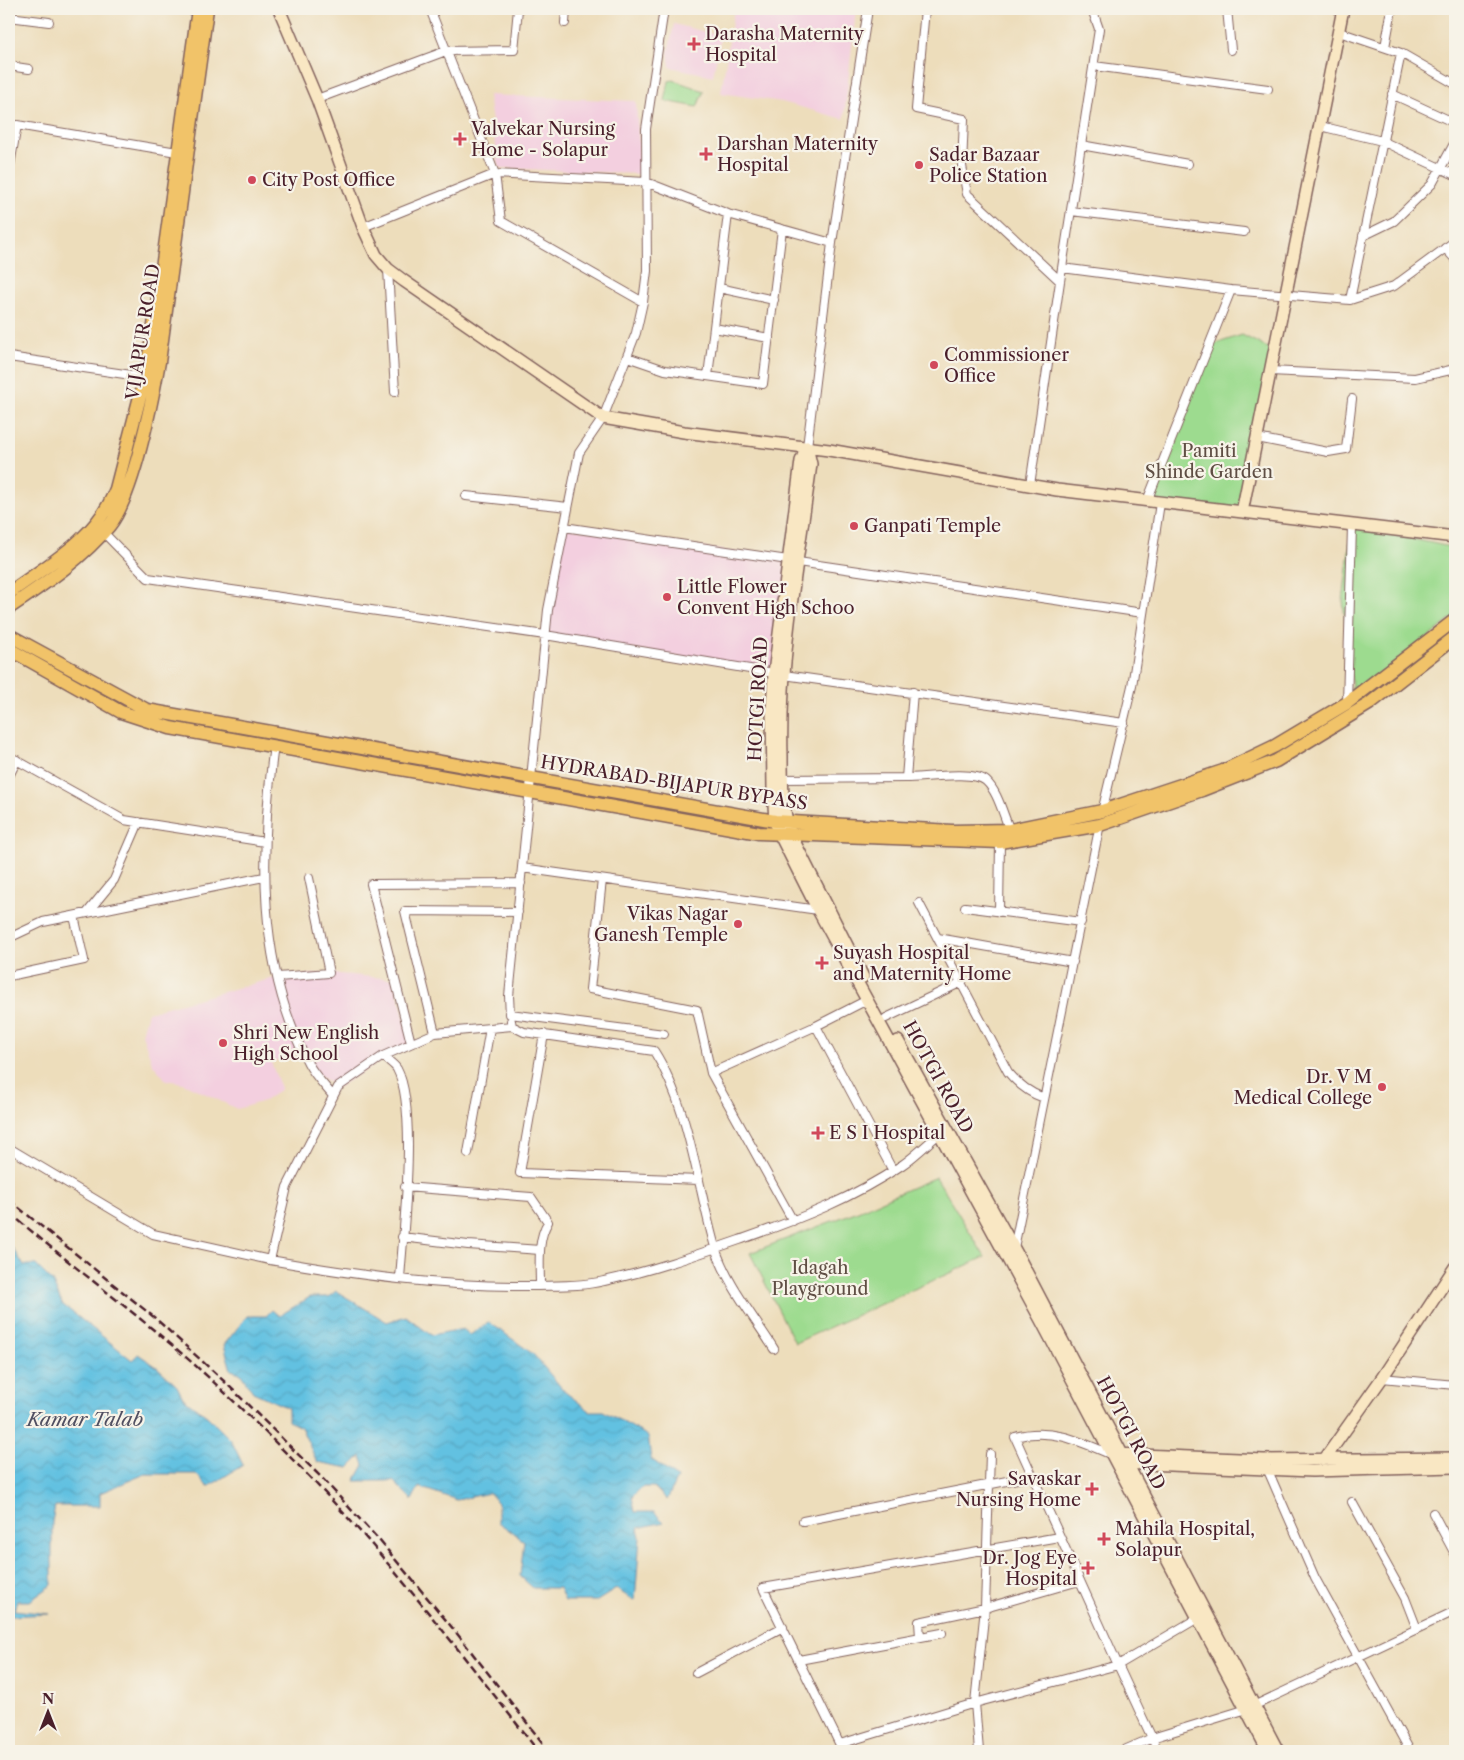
<svg xmlns="http://www.w3.org/2000/svg" width="1464" height="1760" font-family="'Libre Caslon Text',serif">
	<style>
		.built { fill: #f3cfdf }
		.green { fill: #9ddb8f; stroke: #747d5d }
		.water { fill: url(#water-waves); stroke: #567086 }
		.lines { fill: none; stroke-linecap: round; stroke-linejoin: round }
		.street-casing { stroke: #83625d; stroke-width: 10 }
		.secondary-casing { stroke: #83625d; stroke-width: 14 }
		.primary-casing { stroke: #83625d; stroke-width: 15 }
		.street { stroke: #fff; stroke-width: 8 }
		.secondary { stroke: #f9e7c3; stroke-width: 11 }
		.primary { stroke: #f1c369; stroke-width: 12 }
		.rail { stroke: #4a1f2b; stroke-width: 2.5; stroke-dasharray: 8 4; stroke-linecap: butt }
		.poi-dot { fill: #d1495b; stroke: #f7f3e8; stroke-width: 2 }
		.labels { text-anchor: middle; dominant-baseline: central; stroke-width: 4.5; stroke-linejoin: round; paint-order: stroke }
		.poi-label { font-size: 18px; fill: #4a1f2b; stroke: #f7f3e8; text-anchor: start }
		.street-label { font-size: 18px; fill: #4a1f2b; stroke: #f7f3e8 }
		.park-label { font-size: 18px; fill: #5f4e44; stroke: #f7f3e8 }
		.water-label { font-size: 19px; font-style: italic; fill: #515062; stroke: #f7f3e8 }
	</style>
	<defs>
		<pattern id="water-waves" width="16" height="10" patternUnits="userSpaceOnUse" patternTransform="scale(1.25)"><rect width="16" height="10" fill="#62c1e1"/><path d="M0 5q4-4 8 0t8 0" fill="none" stroke="#57a5c1"/></pattern>
	</defs>
	<rect width="100%" height="100%" fill="#f7f3e8"/>
	<filter id="ink" filterUnits="userSpaceOnUse"><feTurbulence type="fractalNoise" baseFrequency=".02" numOctaves="2"/><feDisplacementMap in="SourceGraphic" scale="10" xChannelSelector="R" yChannelSelector="G"/><feConvolveMatrix kernelMatrix="1 2 1 2 8 2 1 2 1" color-interpolation-filters="sRGB"/></filter>
	<filter id="wash" filterUnits="userSpaceOnUse"><feTurbulence type="fractalNoise" baseFrequency=".0096" numOctaves="4" result="noise"/><feDisplacementMap in="SourceGraphic" scale="20" xChannelSelector="R" yChannelSelector="G"/><feGaussianBlur stdDeviation="1.12" result="paint"/><feColorMatrix in="noise" values="0 0 0 0 0 0 0 0 0 0 0 0 0 0 0 0 0 1.4 0 .05"/><feComposite in="paint" operator="in"/></filter>
	<g filter="url(#wash)">
		<rect width="100%" height="100%" fill="#edddbb"/>
		<path class="built" d="M 734,9 L 856,9 L 844,119 L 782,102 L 721,93 Z
			M 674,24 L 721,36 L 713,76 L 670,67 L 668,52 Z
			M 488,95 L 636,101 L 641,174 L 499,168 Z
			M 564,527 L 788,560 L 774,673 L 545,635 Z
			M 329,973 L 394,979 L 411,1043 L 338,1087 L 315,1073 L 303,1052 L 271,1062 L 281,1089 L 264,1101 L 237,1109 L 183,1083 L 166,1080 L 152,1063 L 142,1034 L 148,1012 L 278,977 Z"/>
		<path class="green" d="M 673,80 L 704,91 L 697,107 L 665,101 L 669,81 Z
			M 1242,335 L 1274,351 L 1242,512 L 1147,501 L 1209,346 Z
			M 1352,526 L 1455,548 L 1455,616 L 1353,698 L 1343,601 Z
			M 936,1177 L 985,1257 L 795,1343 L 750,1253 L 858,1211 Z"/>
		<path class="water" d="M 9,1243 L 24,1265 L 36,1265 L 52,1281 L 62,1304 L 132,1360 L 138,1354 L 157,1367 L 177,1386 L 183,1398 L 208,1417 L 231,1440 L 243,1465 L 208,1487 L 196,1474 L 145,1474 L 100,1493 L 100,1506 L 55,1506 L 52,1522 L 52,1585 L 30,1601 L 17,1601 L 14,1610 L 49,1614 L 9,1616 Z
			M 336,1291 L 387,1322 L 406,1316 L 431,1335 L 463,1329 L 470,1335 L 489,1322 L 533,1354 L 565,1392 L 590,1411 L 603,1411 L 648,1436 L 651,1459 L 677,1478 L 667,1500 L 654,1487 L 642,1487 L 632,1497 L 635,1512 L 654,1512 L 664,1522 L 638,1528 L 640,1537 L 635,1601 L 616,1589 L 597,1601 L 565,1601 L 559,1588 L 533,1588 L 520,1576 L 524,1541 L 498,1522 L 498,1503 L 489,1493 L 457,1500 L 419,1487 L 412,1500 L 393,1481 L 355,1481 L 364,1465 L 361,1456 L 349,1468 L 317,1462 L 301,1427 L 288,1421 L 288,1408 L 253,1392 L 240,1373 L 231,1370 L 224,1345 L 247,1316 L 266,1316 L 272,1310 L 279,1316 L 310,1297 L 329,1297 Z"/>
	</g>
	<g filter="url(#ink)">
		<g class="lines">
			<g class="street-casing">
				<path id="street" d="M 430,9 L 495,174 L 501,221 L 643,302
					M 664,9 L 646,129 L 647,271 L 643,302 L 636,333 L 603,418 L 579,453 L 548,610 L 509,996 L 510,1014 L 664,1034
					M 925,9 L 916,109 L 964,119 L 962,166 L 967,194 L 1060,281
					M 1227,9 L 1231,50
					M 1405,9 L 1409,9
					M 9,17 L 49,22
					M 565,23 L 566,9
					M 1339,32 L 1401,53 L 1350,300
					M 1385,47 L 1392,9
					M 1401,53 L 1455,84
					M 9,66 L 29,69
					M 1094,66 L 1268,89
					M 1392,94 L 1455,123
					M 317,99 L 446,51 L 514,50 L 518,9
					M 1320,126 L 1382,141 L 1455,175
					M 1081,145 L 1188,164
					M 9,171 L 17,125 L 177,152
					M 1071,211 L 1244,232
					M 363,227 L 495,174 L 646,182 L 728,214 L 832,243
					M 1363,236 L 1394,221 L 1432,184 L 1455,142
					M 1445,248 L 1455,259
					M 1062,268 L 1099,29 L 1092,9
					M 388,269 L 395,392
					M 719,288 L 774,300
					M 714,328 L 769,338
					M 9,357 L 145,377
					M 627,357 L 665,370 L 763,384 L 782,229
					M 1270,371 L 1415,378 L 1455,369
					M 708,376 L 728,214
					M 1257,438 L 1328,452 L 1346,449 L 1352,399
					M 807,447 L 832,243 L 868,9
					M 1030,485 L 1062,268 L 1231,290
					M 466,496 L 568,507
					M 1147,501 L 1231,290 L 1350,300 L 1394,286 L 1455,241
					M 564,527 L 788,560
					M 103,532 L 148,578 L 545,635 L 774,673
					M 798,562 L 1143,613
					M 784,675 L 1124,723
					M 1347,703 L 1352,526
					M 274,745 C 260,851 257,965 308,1063 C 314,1075 325,1086 333,1096
					M 9,756 L 124,820 L 265,842
					M 9,776 L 17,760
					M 906,778 C 923,778 974,770 986,781 C 998,792 1003,815 1010,830
					M 782,779 L 906,778 L 913,692
					M 1102,812 L 1132,686 L 1160,503
					M 522,868 L 818,910
					M 602,880 L 590,989 L 697,1010 L 711,1073 L 793,1221
					M 919,903 L 1008,1072 C 1019,1085 1029,1093 1044,1098
					M 965,907 L 1081,922
					M 999,912 L 1000,842
					M 87,913 L 114,880 L 139,822
					M 9,938 L 43,922 L 264,877
					M 938,938 L 1073,962
					M 9,976 L 84,960 L 74,916
					M 278,977 L 329,973 L 309,878
					M 886,1018 L 962,982
					M 511,1021 L 512,1026 L 524,1032 L 654,1051 C 689,1106 697,1184 715,1247 C 726,1283 754,1317 774,1349
					M 512,1026 L 435,1033 L 383,1056 L 338,1087 L 287,1187 L 270,1260 C 355,1275 442,1287 529,1286 C 553,1285 580,1287 604,1281 C 651,1271 699,1254 745,1238 C 800,1219 853,1198 902,1165 C 915,1156 927,1144 939,1134
					M 816,1026 L 893,1171
					M 435,1033 L 405,911 L 518,912
					M 544,1034 L 520,1173 L 699,1180
					M 411,1043 L 371,884 L 521,883
					M 383,1056 C 387,1060 394,1064 397,1069 C 418,1108 403,1232 400,1279
					M 711,1073 L 816,1026 L 867,1000
					M 9,1148 L 153,1234 L 270,1260
					M 468,1153 L 490,1028
					M 405,1187 L 531,1197 L 548,1222 C 537,1240 540,1264 540,1286
					M 402,1237 L 468,1245 L 540,1250
					M 1014,1248 L 1100,824
					M 1382,1378 L 1455,1385
					M 1266,1466 L 1315,1578 L 1410,1751
					M 1352,1502 L 1405,1598 L 1417,1629
					M 1433,1513 L 1455,1554
					M 803,1521 L 1032,1476
					M 920,1637 L 919,1622 L 985,1608 L 1079,1581
					M 799,1660 L 942,1633
					M 696,1673 L 783,1627
					M 840,1744 L 975,1703 L 1118,1665 L 1015,1437 C 1050,1427 1080,1441 1112,1455
					M 843,1751 L 763,1588 L 1059,1537
					M 979,1751 L 975,1703 L 985,1608 L 990,1454
					M 1122,1751 L 1152,1738 L 1247,1709 L 1455,1611
					M 1158,1751 L 1118,1665 L 1198,1618"/>
			</g>
			<g class="secondary-casing">
				<path id="secondary" d="M 279,9 L 317,99 L 363,227 L 376,255 L 388,269 L 404,281 L 603,418 L 684,432 L 829,450 L 1057,490 L 1455,537
					M 807,447 L 801,461 L 774,673 L 772,709 L 773,789 L 775,821 L 780,835 L 818,910 L 1042,1322 L 1268,1751
					M 807,447 L 811,464 C 798,561 779,658 782,756 C 782,782 782,810 791,835 L 863,977
					M 1242,512 L 1343,9
					M 898,1041 L 1017,1254 L 1278,1751
					M 1116,1454 L 1264,1460 L 1455,1458
					M 1324,1460 L 1382,1378 L 1455,1267
					M 1122,1463 L 1312,1471 L 1455,1467"/>
			</g>
			<g class="primary-casing">
				<path id="primary" d="M 9,593 C 50,563 97,539 116,489 L 145,377 L 153,333 L 198,9
					M 9,608 C 44,584 82,559 109,526 C 133,497 152,401 159,362 L 207,9
					M 9,635 L 147,710 L 775,821 L 952,831 L 1010,830 L 1102,811 L 1223,771 L 1275,746 L 1347,703 L 1455,620
					M 9,649 L 121,712 L 170,728 L 759,833 L 1000,842 L 1100,825 L 1202,790 L 1276,761 L 1369,704 L 1455,637"/>
			</g>
			<use href="#street" class="street"/>
			<use href="#secondary" class="secondary"/>
			<use href="#primary" class="primary"/>
			<path class="rail" d="M 9,1200 L 155,1318 L 226,1383 L 323,1479 L 379,1540 L 455,1631 L 549,1751
				M 9,1212 C 79,1273 155,1326 222,1390 C 274,1440 326,1492 373,1546 C 430,1613 484,1682 538,1751"/>
		</g>
	</g>
	<g class="poi-dot">
		<path d="M691.5 36.5h5v5h5v5h-5v5h-5v-5h-5v-5h5z"/>
		<path d="M457.5 131.5h5v5h5v5h-5v5h-5v-5h-5v-5h5z"/>
		<path d="M703.5 146.5h5v5h5v5h-5v5h-5v-5h-5v-5h5z"/>
		<circle cx="919" cy="165" r="5"/>
		<circle cx="252" cy="180" r="5"/>
		<circle cx="934" cy="365" r="5"/>
		<circle cx="854" cy="526" r="5"/>
		<circle cx="667" cy="597" r="5"/>
		<circle cx="738" cy="924" r="5"/>
		<path d="M819.5 955.5h5v5h5v5h-5v5h-5v-5h-5v-5h5z"/>
		<circle cx="223" cy="1043" r="5"/>
		<circle cx="1382" cy="1087" r="5"/>
		<path d="M815.5 1125.5h5v5h5v5h-5v5h-5v-5h-5v-5h5z"/>
		<path d="M1089.5 1481.5h5v5h5v5h-5v5h-5v-5h-5v-5h5z"/>
		<path d="M1101.5 1531.5h5v5h5v5h-5v5h-5v-5h-5v-5h5z"/>
		<path d="M1085.5 1560.5h5v5h5v5h-5v5h-5v-5h-5v-5h5z"/>
	</g>
	<g class="labels">
		<g class="poi-label">
			<text x="705" y="34">Darasha Maternity<tspan x="705" dy="21">Hospital</tspan></text>
			<text x="471" y="129">Valvekar Nursing<tspan x="471" dy="21">Home - Solapur</tspan></text>
			<text x="717" y="144">Darshan Maternity<tspan x="717" dy="21">Hospital</tspan></text>
			<text x="929" y="155">Sadar Bazaar<tspan x="929" dy="21">Police Station</tspan></text>
			<text x="262" y="180">City Post Office</text>
			<text x="944" y="355">Commissioner<tspan x="944" dy="21">Office</tspan></text>
			<text x="864" y="526">Ganpati Temple</text>
			<text x="677" y="587">Little Flower<tspan x="677" dy="21">Convent High Schoo</tspan></text>
			<text x="728" y="914" text-anchor="end">Vikas Nagar<tspan x="728" dy="21">Ganesh Temple</tspan></text>
			<text x="833" y="953">Suyash Hospital<tspan x="833" dy="21">and Maternity Home</tspan></text>
			<text x="233" y="1033">Shri New English<tspan x="233" dy="21">High School</tspan></text>
			<text x="1372" y="1077" text-anchor="end">Dr. V M<tspan x="1372" dy="21">Medical College</tspan></text>
			<text x="829" y="1133">E S I Hospital</text>
			<text x="1081" y="1479" text-anchor="end">Savaskar<tspan x="1081" dy="21">Nursing Home</tspan></text>
			<text x="1115" y="1529">Mahila Hospital,<tspan x="1115" dy="21">Solapur</tspan></text>
			<text x="1077" y="1558" text-anchor="end">Dr. Jog Eye<tspan x="1077" dy="21">Hospital</tspan></text>
		</g>
		<g class="street-label">
			<text transform="translate(143 332) rotate(-81)">VIJAPUR ROAD</text>
			<text transform="translate(758 699) rotate(-87)">HOTGI ROAD</text>
			<text transform="translate(674 783) rotate(9)">HYDRABAD-BIJAPUR BYPASS</text>
			<text transform="translate(938 1077) rotate(61)">HOTGI ROAD</text>
			<text transform="translate(1131 1433) rotate(62)">HOTGI ROAD</text>
		</g>
		<g class="park-label">
			<text x="1209" y="451">Pamiti<tspan x="1209" dy="21">Shinde Garden</tspan></text>
			<text x="820" y="1268">Idagah<tspan x="820" dy="21">Playground</tspan></text>
		</g>
		<g class="water-label">
			<text x="85" y="1419">Kamar Talab</text>
		</g>
	</g>
	<rect width="1464" height="1760" fill="none" stroke="#f7f3e8" stroke-width="30"/>
	<g transform="translate(48 1712)" stroke="#f7f3e8" stroke-width="4" paint-order="stroke">
	<path d="M0-4L9 19L0 12L-9 19Z" fill="#4a1f2b"/>
	<text y="-8" font-size="14" font-weight="bold" text-anchor="middle" fill="#4a1f2b">N</text>
	</g>
</svg>
